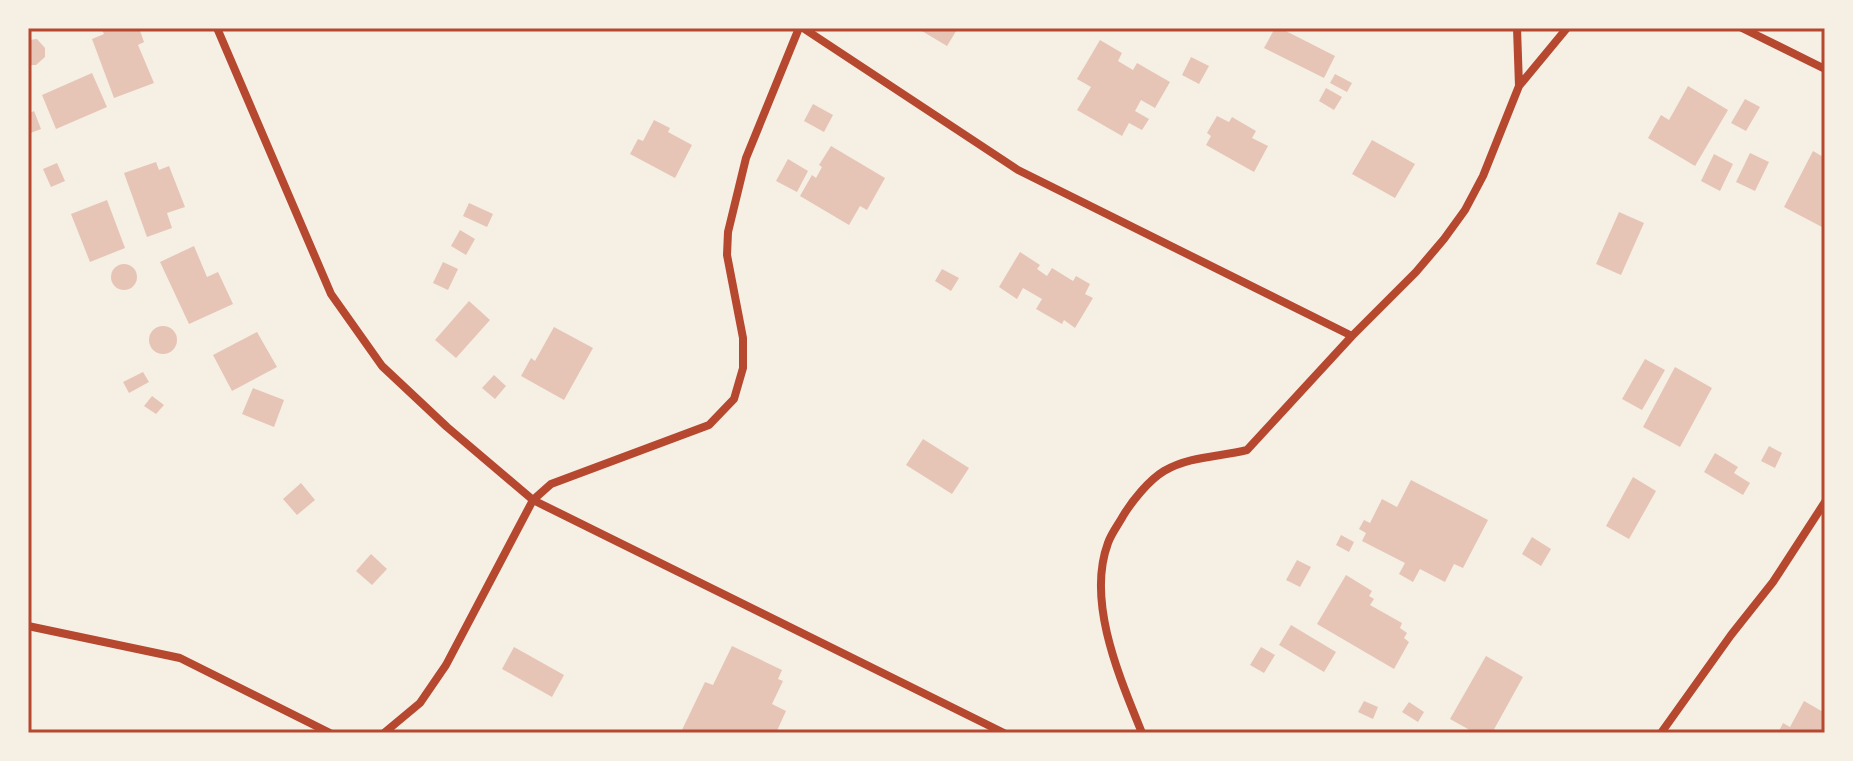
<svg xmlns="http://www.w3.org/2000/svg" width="1853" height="761" font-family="Mulish,sans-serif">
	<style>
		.building { fill: #e6c5b7 }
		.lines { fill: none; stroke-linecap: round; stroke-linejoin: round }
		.minor { stroke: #b5482f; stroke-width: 8 }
		.neatline { fill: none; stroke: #b5482f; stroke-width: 3 }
	</style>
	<rect width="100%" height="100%" fill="#f6efe4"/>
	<path class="building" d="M 101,28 L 139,28 L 144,42 L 138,45 L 154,83 L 114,98 L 92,39 L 104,34 Z
		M 917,28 L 958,28 L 947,46 Z
		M 1275,28 L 1280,28 L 1335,56 L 1324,78 L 1264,48 Z
		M 37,39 L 45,48 L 45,57 L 36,65 L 28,65 L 28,40 Z
		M 1100,40 L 1122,53 L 1118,61 L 1133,70 L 1137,63 L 1170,82 L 1155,108 L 1141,100 L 1135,111 L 1149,119 L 1142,130 L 1129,123 L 1122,136 L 1077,110 L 1091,87 L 1077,79 Z
		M 1191,57 L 1209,66 L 1199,84 L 1182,75 Z
		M 92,73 L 107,107 L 56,129 L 42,95 Z
		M 1335,74 L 1352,83 L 1347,92 L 1330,83 Z
		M 1688,86 L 1728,110 L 1695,166 L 1648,138 L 1661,115 L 1669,120 Z
		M 1326,88 L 1342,97 L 1334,110 L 1319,101 Z
		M 1745,99 L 1760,107 L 1746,131 L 1731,123 Z
		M 813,104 L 833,115 L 824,132 L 804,121 Z
		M 34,111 L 41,129 L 28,134 L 28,114 Z
		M 1217,116 L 1229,122 L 1232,117 L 1256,131 L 1252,138 L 1268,146 L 1254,172 L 1206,145 L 1211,136 L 1207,133 Z
		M 654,120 L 670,128 L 668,132 L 692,145 L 675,178 L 630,154 L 638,139 L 643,141 Z
		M 1372,140 L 1415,164 L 1395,198 L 1352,174 Z
		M 831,146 L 885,178 L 867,210 L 860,206 L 849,225 L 800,196 L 812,175 L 816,178 L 822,167 L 819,165 Z
		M 1813,151 L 1825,158 L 1825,222 L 1822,227 L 1784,207 Z
		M 1750,153 L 1769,162 L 1755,191 L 1736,182 Z
		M 1714,154 L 1733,164 L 1720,191 L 1701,181 Z
		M 788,159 L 808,171 L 797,192 L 776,181 Z
		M 156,162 L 159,170 L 169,166 L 185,207 L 167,213 L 172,228 L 147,237 L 124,173 Z
		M 57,163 L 65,181 L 51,187 L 43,169 Z
		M 107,200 L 125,248 L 90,262 L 71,214 Z
		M 469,203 L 493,214 L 487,227 L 463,216 Z
		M 1619,212 L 1644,223 L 1621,275 L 1596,264 Z
		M 460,230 L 475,239 L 466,255 L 451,246 Z
		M 194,246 L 207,277 L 218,272 L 233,304 L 189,324 L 160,262 Z
		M 1020,252 L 1040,265 L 1037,269 L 1047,276 L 1052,268 L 1073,281 L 1076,276 L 1090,284 L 1085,294 L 1093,298 L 1075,328 L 1064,320 L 1062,324 L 1036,309 L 1042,299 L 1023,288 L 1017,299 L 999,287 Z
		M 443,262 L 458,269 L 448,290 L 433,283 Z
		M111 277a13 13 0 1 1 26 0a13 13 0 1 1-26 0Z
		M 942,269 L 959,278 L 951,291 L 935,281 Z
		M 469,301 L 490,320 L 456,358 L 435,340 Z
		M149 340a14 14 0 1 1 28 0a14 14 0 1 1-28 0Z
		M 554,327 L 593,348 L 564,400 L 521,376 L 531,358 L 535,361 Z
		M 257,332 L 277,367 L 232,391 L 213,355 Z
		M 1645,359 L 1665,370 L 1642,410 L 1622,399 Z
		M 1675,367 L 1712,388 L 1680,447 L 1643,427 Z
		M 143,372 L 149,382 L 129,393 L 123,382 Z
		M 494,375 L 506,386 L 495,399 L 482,388 Z
		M 253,388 L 284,400 L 274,427 L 242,414 Z
		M 152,396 L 164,405 L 156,414 L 144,406 Z
		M 923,439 L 969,468 L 952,494 L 906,465 Z
		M 1769,446 L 1782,453 L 1775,468 L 1761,461 Z
		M 1715,453 L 1738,467 L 1734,473 L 1750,483 L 1743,495 L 1704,472 Z
		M 1633,477 L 1656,491 L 1629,539 L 1606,526 Z
		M 1411,480 L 1488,520 L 1463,568 L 1454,564 L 1445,582 L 1420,569 L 1413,582 L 1399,574 L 1405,563 L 1362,541 L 1366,533 L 1359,529 L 1364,520 L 1370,523 L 1382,499 L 1397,507 Z
		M 301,483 L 315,500 L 297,515 L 283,499 Z
		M 1341,535 L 1354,542 L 1349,552 L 1336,545 Z
		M 1532,537 L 1551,549 L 1541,566 L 1522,554 Z
		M 371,554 L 387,569 L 372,585 L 356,571 Z
		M 1297,560 L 1311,567 L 1300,587 L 1286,580 Z
		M 1346,575 L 1372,591 L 1369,596 L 1374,599 L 1370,605 L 1402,623 L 1400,628 L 1407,633 L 1404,638 L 1409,642 L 1394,669 L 1317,624 Z
		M 1291,625 L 1336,652 L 1324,672 L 1279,645 Z
		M 732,646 L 782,670 L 778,679 L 783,681 L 772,704 L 786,711 L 776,733 L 681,732 L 705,682 L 713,685 Z
		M 514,647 L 564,675 L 552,697 L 502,669 Z
		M 1261,647 L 1275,655 L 1264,673 L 1250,665 Z
		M 1486,656 L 1523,677 L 1492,733 L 1475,733 L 1450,719 Z
		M 1364,701 L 1378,707 L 1373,719 L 1358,712 Z
		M 1804,701 L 1825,713 L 1825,733 L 1778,733 L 1783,723 L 1790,727 Z
		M 1409,702 L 1424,712 L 1418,722 L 1402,712 Z"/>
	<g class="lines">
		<path class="minor" d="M 217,28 L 331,294 L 382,366 L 447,427 L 533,500 L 1004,733
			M 803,28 L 1018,170 L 1352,336
			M 1517,28 L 1519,86
			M 1742,28 L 1825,69
			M 28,626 L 180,658 L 330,733
			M 384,733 L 420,703 L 446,665 L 533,500 L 551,484 L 709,425 L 734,399 L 743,368 L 743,338 L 727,255 L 728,232 L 746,158 L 799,28
			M 1142,733 C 1120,678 1086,602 1108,543 C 1111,534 1118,525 1123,516 C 1132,501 1149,480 1164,471 C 1190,456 1219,457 1247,450 L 1352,336 L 1416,272 L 1444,239 L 1465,210 L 1483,176 L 1519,86 L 1567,28
			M 1661,733 L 1731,635 L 1773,582 L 1825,502"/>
	</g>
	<rect width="1853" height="761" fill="none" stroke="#f6efe4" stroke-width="60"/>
	<rect x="30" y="30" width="1793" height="701" class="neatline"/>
</svg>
